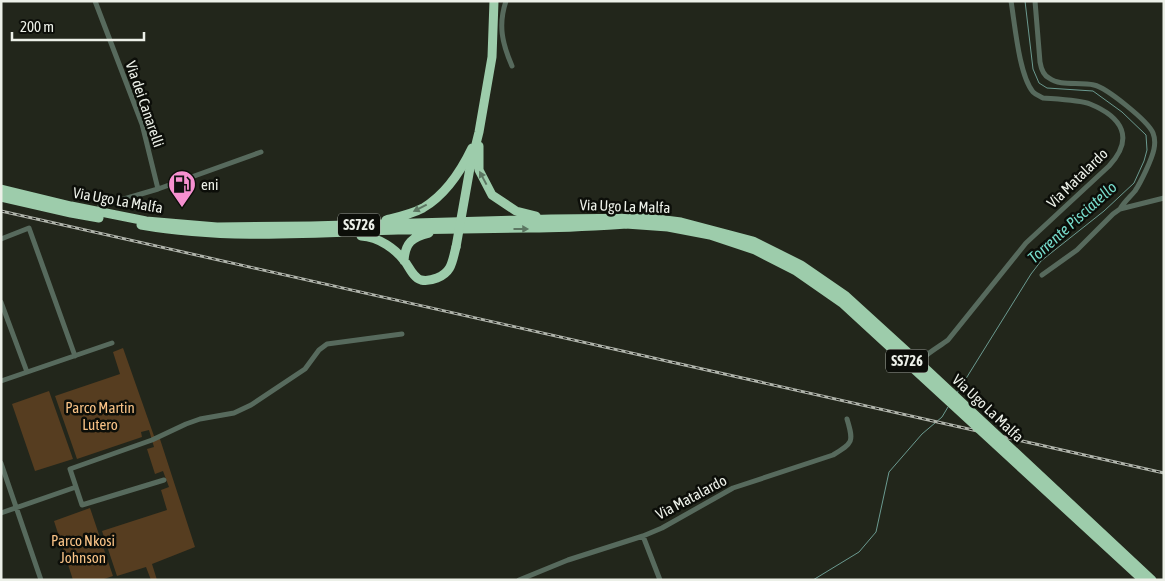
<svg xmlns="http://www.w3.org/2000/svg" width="1165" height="581" font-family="'Asap Condensed',sans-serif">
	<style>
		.green { fill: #563d20 }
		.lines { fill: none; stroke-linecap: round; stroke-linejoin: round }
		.stream { stroke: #6b9a90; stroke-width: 1 }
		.street { stroke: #576a5d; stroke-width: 5 }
		.highway { stroke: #9dccab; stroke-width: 9 }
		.rail-casing { stroke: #afb3aa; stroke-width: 3 }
		.rail { stroke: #0c0e09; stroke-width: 1; stroke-dasharray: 4; stroke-linecap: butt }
		.highway-bridge { stroke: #9dccab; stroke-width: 9 }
		.oneway { fill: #5c7662 }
		.labels { text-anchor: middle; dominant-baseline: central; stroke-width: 5; stroke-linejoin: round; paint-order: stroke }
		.shield { fill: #0c0e09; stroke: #a9aca5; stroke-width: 1 }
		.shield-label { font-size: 14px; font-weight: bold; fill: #ecf0e8 }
		.street-label { font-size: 15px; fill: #ecf0e8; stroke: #0c0e09 }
		.poi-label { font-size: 15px; fill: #ecf0e8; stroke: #0c0e09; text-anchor: start }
		.park-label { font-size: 15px; fill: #f8c286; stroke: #0c0e09 }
		.water-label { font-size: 16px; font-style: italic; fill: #77dccc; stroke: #0c0e09 }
	</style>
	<rect width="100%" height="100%" fill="#22261b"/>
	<path class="green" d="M 123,348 L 154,436 L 159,436 L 195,547 L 152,564 L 157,580 L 151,580 L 146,567 L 117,576 L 102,531 L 167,510 L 161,490 L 169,487 L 163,471 L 155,474 L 147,449 L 154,447 L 149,430 L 141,432 L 142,437 L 77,459 L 55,396 L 120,374 L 113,352 Z
		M 49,391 L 73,459 L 35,471 L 12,404 Z
		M 90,508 L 113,576 L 101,580 L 73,580 L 54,521 Z"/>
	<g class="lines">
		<path class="stream" d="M 957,393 L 1031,274 L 1041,261 L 1051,253 L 1104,211 L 1134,183 L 1144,161 L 1147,150 L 1146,135 L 1122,112 L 1093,91 L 1047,88 L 1039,83 L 1033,69 L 1025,1
			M 813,580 L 859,552 L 876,532 L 889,472 L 922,434 L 942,417 L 948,407"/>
		<path class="street" d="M 95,1 L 142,124 L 158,189
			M 506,1 C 498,25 502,43 512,66
			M 1035,1 L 1040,62 C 1041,68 1043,75 1049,78 C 1061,87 1080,81 1094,85 C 1107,88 1148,121 1153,133 C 1155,138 1155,144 1154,149 C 1152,159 1141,182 1135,191 C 1130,197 1124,202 1120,209
			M 100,206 L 158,189 L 261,152
			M 1,239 L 29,228 L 75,356
			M 1042,275 L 1077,250 L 1113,214 L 1120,209 L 1164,198
			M 1,302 L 27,372
			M 923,358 C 931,351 940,346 948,340 L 1026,243 L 1109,166 C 1135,138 1122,117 1090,104 C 1080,100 1055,99 1043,98 C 1039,96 1036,95 1033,92 C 1019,75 1015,25 1011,1
			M 1,381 L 112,343
			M 1,463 L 41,580
			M 164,480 L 82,505 L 70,469 L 152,440 L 186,424 L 200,419 L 234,413 L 251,405 L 305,369 L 319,350 L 327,344 L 402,334
			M 1,513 L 76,487
			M 643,536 L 660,580
			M 519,580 L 568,560 L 643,536 L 662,528 L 733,488 L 833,455 C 853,443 854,442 847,419"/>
		<path class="highway" d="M 479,146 L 479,170 L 492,195 L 516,211 L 536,216
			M 470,168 L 479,132 L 492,57 L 494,1
			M 1,189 L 71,206 L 146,221 L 217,227 L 311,226 L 551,219 L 649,218
			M 1,197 L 71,213 L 99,218
			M 386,220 C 398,217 412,214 423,208 C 445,195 461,171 472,148
			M 141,225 C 226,240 313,233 398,230 C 443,229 487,229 531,228 C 563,228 594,226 626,224
			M 361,236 C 379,237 396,249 406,263 C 410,269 414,278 421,280 C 426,281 432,280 437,278 C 452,272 452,262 456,247
			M 404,261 C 405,243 412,237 429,233"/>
		<g class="rail-casing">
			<path id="rail" d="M 1,211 L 1164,473"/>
		</g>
		<use href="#rail" class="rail"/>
		<path class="highway-bridge" d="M 649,218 L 681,222 L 753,241 L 801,265 L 846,296 L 925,368 L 1152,580
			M 626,224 L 668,227 L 710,235 L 755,250 L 796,271 L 842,303 L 1143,580
			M 456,247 L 470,168"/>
	</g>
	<defs><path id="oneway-solid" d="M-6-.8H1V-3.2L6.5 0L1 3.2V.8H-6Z" transform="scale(1.25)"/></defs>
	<g class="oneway">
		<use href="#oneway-solid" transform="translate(483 178) rotate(-118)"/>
		<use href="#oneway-solid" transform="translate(420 208) rotate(153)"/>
		<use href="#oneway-solid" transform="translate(521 229)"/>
	</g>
	<defs>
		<g id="fuel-pin" transform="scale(1.4375)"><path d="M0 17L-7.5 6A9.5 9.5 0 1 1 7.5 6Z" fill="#f690d0" stroke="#0c0e09"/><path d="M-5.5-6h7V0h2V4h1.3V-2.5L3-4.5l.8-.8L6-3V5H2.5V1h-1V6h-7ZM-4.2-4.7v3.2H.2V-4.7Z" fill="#111"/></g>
	</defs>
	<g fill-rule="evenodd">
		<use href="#fuel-pin" x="182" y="184"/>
	</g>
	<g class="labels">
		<g class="shield">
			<rect x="338" y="213.5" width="42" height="23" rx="4"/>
			<rect x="886" y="349.5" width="42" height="23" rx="4"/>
		</g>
		<g class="shield-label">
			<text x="359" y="225">SS726</text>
			<text x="907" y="361">SS726</text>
		</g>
		<g class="street-label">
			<text transform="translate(145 104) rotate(71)">Via dei Canarelli</text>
			<text transform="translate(1077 178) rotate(-44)">Via Matalardo</text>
			<text transform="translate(118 200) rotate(10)">Via Ugo La Malfa</text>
			<text transform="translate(625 206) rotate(2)">Via Ugo La Malfa</text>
			<text transform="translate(988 408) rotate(43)">Via Ugo La Malfa</text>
			<text transform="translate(691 497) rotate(-28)">Via Matalardo</text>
		</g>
		<g class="poi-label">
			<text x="201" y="184">eni</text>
		</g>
		<g class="park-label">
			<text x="100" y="407">Parco Martin<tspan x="100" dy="17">Lutero</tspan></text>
			<text x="83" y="540">Parco Nkosi<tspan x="83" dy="17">Johnson</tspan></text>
		</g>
		<g class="water-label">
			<text transform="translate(1072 222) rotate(-42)">Torrente Pisciatello</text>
		</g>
	</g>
	<rect width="1165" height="581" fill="none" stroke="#ecf0e8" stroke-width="5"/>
	<path d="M12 32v8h132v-8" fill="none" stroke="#ecf0e8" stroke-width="2.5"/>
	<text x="20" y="32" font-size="15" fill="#ecf0e8" stroke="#0c0e09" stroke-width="4" paint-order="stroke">200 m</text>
</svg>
